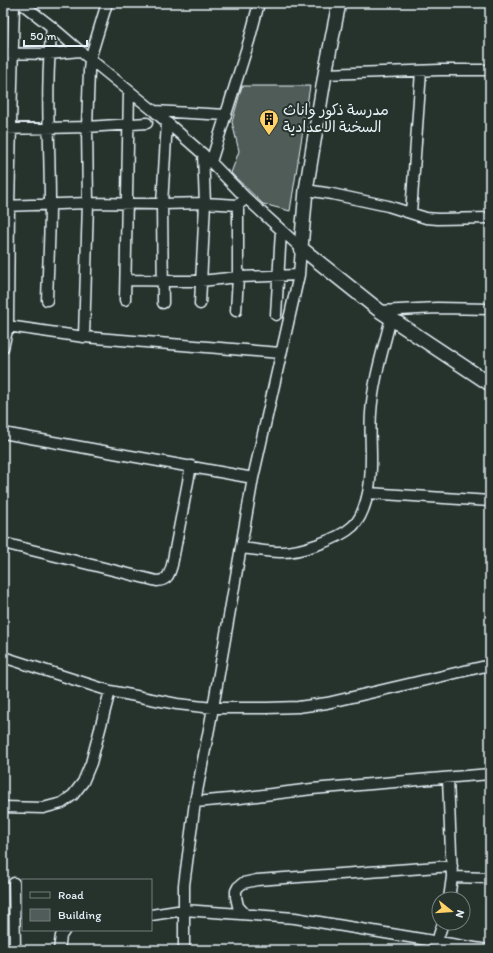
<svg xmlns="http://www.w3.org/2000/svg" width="493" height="953" font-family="Itim,'Playpen Sans Arabic',sans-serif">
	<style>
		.building { fill: #505c59; stroke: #e8f1f8 }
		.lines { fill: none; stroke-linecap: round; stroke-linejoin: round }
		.minor-casing { stroke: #e8f1f8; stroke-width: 13 }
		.tertiary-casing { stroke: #e8f1f8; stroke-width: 16 }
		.minor { stroke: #26332d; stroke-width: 10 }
		.tertiary { stroke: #26332d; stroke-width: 13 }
		.labels { text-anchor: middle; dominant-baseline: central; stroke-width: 4; stroke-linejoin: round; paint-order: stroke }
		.poi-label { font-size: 15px; fill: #e8f1f8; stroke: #26332d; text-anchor: start }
	</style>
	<rect width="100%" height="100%" fill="#26332d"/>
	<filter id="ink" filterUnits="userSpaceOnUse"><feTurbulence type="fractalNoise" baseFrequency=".025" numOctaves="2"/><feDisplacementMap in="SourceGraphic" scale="8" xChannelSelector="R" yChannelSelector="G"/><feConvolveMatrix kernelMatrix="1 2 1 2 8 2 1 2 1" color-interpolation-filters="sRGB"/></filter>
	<g filter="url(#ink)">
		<path class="building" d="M 242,86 L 310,86 L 290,211 L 263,204 L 231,173 L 239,151 L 232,122 Z"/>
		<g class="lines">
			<g class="minor-casing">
				<path id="minor" d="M 21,3 L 52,27 L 80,51 L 154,111 L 203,154 L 245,197 L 301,248 L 299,275 L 294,297 L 253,478 L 213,708 L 195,802 L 184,885 L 184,950
					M 3,53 L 49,54 L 80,51
					M 325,74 L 440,70 L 490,70
					M 154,111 L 226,115
					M 3,129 L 87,127 L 147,123
					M 211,162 L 249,41 L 259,3
					M 306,190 L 332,194 L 388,206 L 426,218 L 438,219 L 490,218
					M 3,206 L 88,203 L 162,204 L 205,203 L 238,205
					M 411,213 L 421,71
					M 126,280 L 201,281 L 238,277 L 299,275
					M 47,300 C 48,268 50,235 50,203 C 50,144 45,85 52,27
					M 125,300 L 129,91
					M 163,303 L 162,204 L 167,122
					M 200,304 L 205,203 L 203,154
					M 236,311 L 238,277 L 238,205 L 243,201
					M 380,311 L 437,308 L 490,309
					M 276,315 L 281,231
					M 3,325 L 8,326 L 9,206 L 14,3
					M 84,337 L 88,203 L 87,127 L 89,71 L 90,59 L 107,3
					M 3,348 L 8,326 L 84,337 L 281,353
					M 3,433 L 253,478
					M 368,493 L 490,501
					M 3,543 L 157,581 C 168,580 169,575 172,565 L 191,466
					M 241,548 C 254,549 267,552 280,552 C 299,553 339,539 353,526 C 361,519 366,502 368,493 C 374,467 369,439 371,413 C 373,381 383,350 391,318
					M 3,657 L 110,691 L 177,704 L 213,708 L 267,708 L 298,707 L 327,703 L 490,665
					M 448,778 L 452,877 L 449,899
					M 195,802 L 240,798 L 312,789 L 490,774
					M 3,807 L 43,808 L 62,803 L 73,795 L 83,782 L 91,763 L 110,691
					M 452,877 L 490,878
					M 14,883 L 15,950
					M 245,914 L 238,906 L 236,897 L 236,891 L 238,887 L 243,883 L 257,880 L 452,866
					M 151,915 L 184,910 L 295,918 L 487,950
					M 437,941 L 443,923
					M 59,950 L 61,936 L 65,930"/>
			</g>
			<g class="tertiary-casing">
				<path id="tertiary" d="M 339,3 L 325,74 L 306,190 L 301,248 L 380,311 L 490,384"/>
			</g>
			<use href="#minor" class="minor"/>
			<use href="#tertiary" class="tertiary"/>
		</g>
	</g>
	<defs>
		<g id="building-pin" transform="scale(1)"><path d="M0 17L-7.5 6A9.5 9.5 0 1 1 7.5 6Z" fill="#ffd166" stroke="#26332d"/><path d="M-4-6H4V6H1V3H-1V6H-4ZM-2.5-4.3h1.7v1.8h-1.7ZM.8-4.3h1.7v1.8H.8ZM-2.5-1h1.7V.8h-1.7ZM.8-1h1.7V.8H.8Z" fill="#111"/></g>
	</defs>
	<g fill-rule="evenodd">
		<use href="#building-pin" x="269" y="119"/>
	</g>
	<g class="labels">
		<g class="poi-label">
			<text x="283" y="110">مدرسة ذكور واناث<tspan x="283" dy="17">السخنة الاعدادية</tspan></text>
		</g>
	</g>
	<rect width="493" height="953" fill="none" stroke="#26332d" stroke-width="16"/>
	<rect x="8" y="8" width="477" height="937" fill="none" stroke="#e8f1f8" stroke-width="1.5" filter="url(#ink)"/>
	<rect x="22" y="879" width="130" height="52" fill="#26332d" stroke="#747f7e"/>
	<rect x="30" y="892" width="20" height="6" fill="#26332d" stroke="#747f7e"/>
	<text x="58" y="899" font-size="12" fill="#e8f1f8">Road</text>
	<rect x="30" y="909" width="20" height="12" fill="#505c59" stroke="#747f7e"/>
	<text x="58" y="919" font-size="12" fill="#e8f1f8">Building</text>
	<g transform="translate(451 911) rotate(107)"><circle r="19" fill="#26332d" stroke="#747f7e"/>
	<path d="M0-3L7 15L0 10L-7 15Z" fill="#ffd166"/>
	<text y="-6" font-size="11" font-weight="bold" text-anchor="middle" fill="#e8f1f8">N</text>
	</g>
	<path d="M24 40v6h63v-6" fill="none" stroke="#e8f1f8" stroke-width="2"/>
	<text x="30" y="40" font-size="12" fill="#e8f1f8" stroke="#26332d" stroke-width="3" paint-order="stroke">50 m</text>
</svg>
